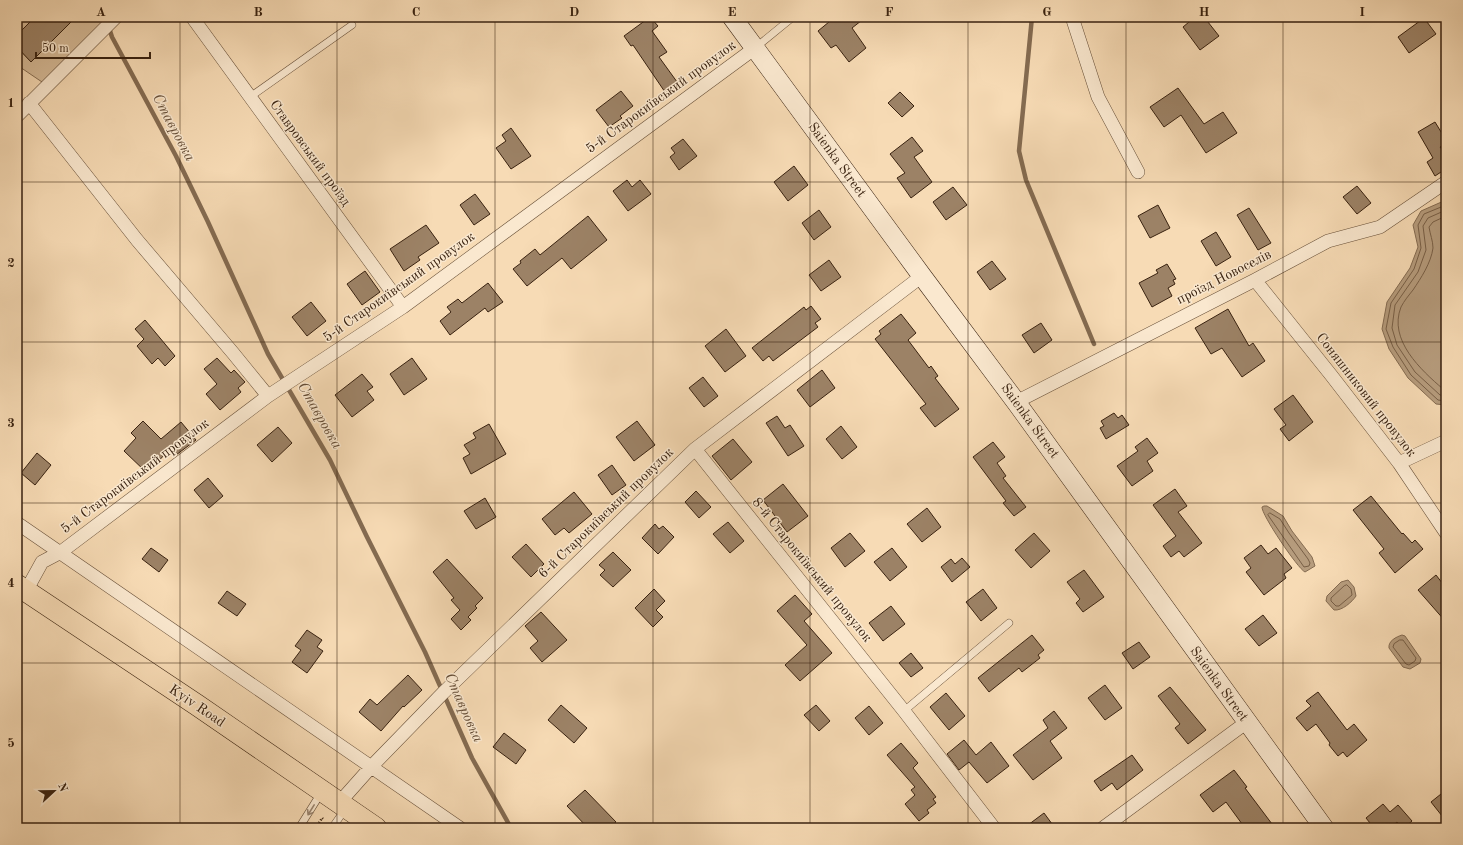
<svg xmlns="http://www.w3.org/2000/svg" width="1463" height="845" font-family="'Old Standard TT',serif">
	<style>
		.green { fill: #d7bc99; stroke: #886f54 }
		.water { fill: #b69c7d; stroke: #846b51 }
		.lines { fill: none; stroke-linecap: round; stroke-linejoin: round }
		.shore { stroke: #785f46; stroke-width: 1 }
		.stream { stroke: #846b51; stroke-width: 4.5 }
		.building { fill: #9c8266; stroke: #392210 }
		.lane-casing { stroke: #685039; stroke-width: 8 }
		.street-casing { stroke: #685039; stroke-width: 14 }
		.secondary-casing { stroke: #392210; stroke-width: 20 }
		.primary-casing { stroke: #392210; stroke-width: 22 }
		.path { stroke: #392210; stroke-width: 2.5; stroke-dasharray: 1 2; stroke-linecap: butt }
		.lane { stroke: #fae8cf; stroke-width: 7 }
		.street { stroke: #fae8cf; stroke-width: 13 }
		.secondary { stroke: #fae8cf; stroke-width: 19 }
		.primary { stroke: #f7dbb5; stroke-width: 21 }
		.oneway { stroke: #9a8570 }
		.grid { fill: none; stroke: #392210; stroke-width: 1; stroke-opacity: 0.55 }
		.labels { text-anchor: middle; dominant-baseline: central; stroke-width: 3; stroke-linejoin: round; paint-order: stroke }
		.street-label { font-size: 14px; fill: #392210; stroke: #fae8cf }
		.water-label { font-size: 15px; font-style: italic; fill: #654d36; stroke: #fae8cf }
		.neatline { fill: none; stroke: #392210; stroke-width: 1.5 }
		.grid-label { font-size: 13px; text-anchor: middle; font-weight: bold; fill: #392210 }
	</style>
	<rect width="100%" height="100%" fill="#f7dbb5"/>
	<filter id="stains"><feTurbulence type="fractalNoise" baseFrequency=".005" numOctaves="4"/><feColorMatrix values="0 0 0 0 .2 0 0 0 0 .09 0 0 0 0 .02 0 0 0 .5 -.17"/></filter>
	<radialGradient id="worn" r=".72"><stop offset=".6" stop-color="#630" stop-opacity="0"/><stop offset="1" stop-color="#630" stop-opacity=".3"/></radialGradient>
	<path class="green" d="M 17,17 L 35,17 L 17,35 Z
		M 76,17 L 109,17 L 42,82 L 17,65 L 17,47 L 31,62 Z"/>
	<path class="water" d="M 1446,200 L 1446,405 L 1436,404 L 1408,378 L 1389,349 L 1382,329 L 1387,302 L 1410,268 L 1418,247 L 1413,225 L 1421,211 Z
		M 1264,506 L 1267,506 L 1283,516 L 1292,531 L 1312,557 L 1315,566 L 1305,572 C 1298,569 1261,514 1262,507 Z
		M 1348,580 L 1354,587 L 1356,596 C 1352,602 1342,611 1334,610 L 1326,601 L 1327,596 L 1341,582 Z
		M 1402,635 L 1405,636 L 1421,659 L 1420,663 L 1410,669 L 1403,667 L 1389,648 C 1388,641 1396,637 1402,635 Z"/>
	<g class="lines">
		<path class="shore" d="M 1446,205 L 1424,214 L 1418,225 L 1421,248 L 1414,269 L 1391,303 L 1386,329 L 1393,347 L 1411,375 L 1438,400 L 1446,401
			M 1446,210 L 1428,218 L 1423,226 L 1426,250 L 1418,272 L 1395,305 L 1392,328 L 1397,345 L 1415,372 L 1440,395 L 1446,396
			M 1446,216 L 1433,222 L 1429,227 C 1430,234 1433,241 1433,248 C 1431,263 1421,278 1413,290 C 1409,295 1404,301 1401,307 C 1388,340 1421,370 1443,389 L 1446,390
			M 1270,513 L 1280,519 L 1289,533 L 1308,559 L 1310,563 L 1309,566 L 1304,567 L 1270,518 L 1268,515 Z
			M 1347,585 L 1351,589 L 1352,595 L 1339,606 L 1336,606 L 1331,601 L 1331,598 L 1344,586 Z
			M 1400,640 L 1403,640 L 1416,658 L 1415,661 L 1409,665 L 1406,664 L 1393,647 L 1394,644 Z"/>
		<path class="stream" d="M 1032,17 L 1019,151 L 1026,180 L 1094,344
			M 109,28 L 112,37 L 176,156 L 208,222 L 268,354 L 330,460 L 367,537 L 425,652 L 472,758 L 511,828"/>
	</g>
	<path class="building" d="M 35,17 L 76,17 L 31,62 L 17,47 L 17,35 Z
		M 650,17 L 658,26 L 652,31 L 667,52 L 659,57 L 680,86 L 667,95 L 633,45 L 631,46 L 624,36 Z
		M 835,17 L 866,17 L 852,28 L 866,48 L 849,62 L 836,45 L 831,48 L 818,31 Z
		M 1195,17 L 1204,17 L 1219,36 L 1200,50 L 1183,27 Z
		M 1424,18 L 1436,34 L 1409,53 L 1398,37 Z
		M 1178,88 L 1204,124 L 1223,112 L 1237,133 L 1206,153 L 1181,115 L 1164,127 L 1150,107 Z
		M 621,91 L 633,106 L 620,116 L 622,118 L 609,127 L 596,110 Z
		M 900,92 L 914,106 L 902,117 L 888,103 Z
		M 1435,122 L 1446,140 L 1446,143 L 1440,147 L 1444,152 L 1446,151 L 1446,174 L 1443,175 L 1441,172 L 1435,176 L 1427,162 L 1433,158 L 1418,132 Z
		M 511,128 L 531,156 L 511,169 L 496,148 L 506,141 L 502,135 Z
		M 912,137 L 923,151 L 914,157 L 932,182 L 911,198 L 897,178 L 905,173 L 890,154 Z
		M 683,139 L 697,156 L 679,170 L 670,157 L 675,153 L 671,148 Z
		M 794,166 L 808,185 L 788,201 L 774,182 Z
		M 627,180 L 632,187 L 640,180 L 651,194 L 628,211 L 613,191 Z
		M 1357,186 L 1371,203 L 1357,214 L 1343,197 Z
		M 953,187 L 967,205 L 946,220 L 933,202 Z
		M 475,194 L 490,214 L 474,225 L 460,205 Z
		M 1158,205 L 1170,228 L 1150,238 L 1138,216 Z
		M 1249,208 L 1271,243 L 1258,250 L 1237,215 Z
		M 819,210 L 831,227 L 814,240 L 802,223 Z
		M 588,216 L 607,240 L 571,269 L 562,258 L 527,286 L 513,269 L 521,263 L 520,261 L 535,249 L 540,255 Z
		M 426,225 L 439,243 L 418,257 L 420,260 L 404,271 L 390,249 Z
		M 1216,232 L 1231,257 L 1216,266 L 1201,241 Z
		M 829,260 L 841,277 L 821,291 L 809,275 Z
		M 992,261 L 1006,279 L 990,290 L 977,272 Z
		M 1167,264 L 1176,279 L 1173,280 L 1175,284 L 1168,288 L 1172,296 L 1152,307 L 1139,283 L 1158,273 L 1156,270 Z
		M 365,271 L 380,292 L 362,305 L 347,284 Z
		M 488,283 L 503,302 L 488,312 L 485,308 L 450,335 L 440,321 L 451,312 L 447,307 L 458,299 L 462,303 Z
		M 311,302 L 326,321 L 307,336 L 292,317 Z
		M 811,306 L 821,319 L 815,323 L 818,327 L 773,361 L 769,356 L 763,361 L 752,348 L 804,307 L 806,310 Z
		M 1228,309 L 1249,346 L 1253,343 L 1265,361 L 1242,377 L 1222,348 L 1211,354 L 1195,328 Z
		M 901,314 L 916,333 L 908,340 L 929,368 L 931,366 L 938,376 L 935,378 L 959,409 L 935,427 L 920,408 L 926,404 L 875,339 L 881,334 L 879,331 Z
		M 145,320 L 175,356 L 165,366 L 158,358 L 152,364 L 137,346 L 144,339 L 135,329 Z
		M 1041,323 L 1052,340 L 1034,353 L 1022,335 Z
		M 726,329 L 746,356 L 725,372 L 705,346 Z
		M 217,358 L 231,373 L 234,370 L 245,382 L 238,388 L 241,392 L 220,410 L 206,394 L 217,384 L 204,369 Z
		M 412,358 L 427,379 L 404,395 L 390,374 Z
		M 822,370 L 835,388 L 810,407 L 797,390 Z
		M 362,374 L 373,387 L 367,391 L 374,400 L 352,417 L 335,395 Z
		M 703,377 L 718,396 L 704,407 L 689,388 Z
		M 1293,395 L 1313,422 L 1289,441 L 1280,429 L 1286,425 L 1274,409 Z
		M 1114,413 L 1118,418 L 1122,415 L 1129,425 L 1106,439 L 1100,428 L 1104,426 L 1101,421 Z
		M 777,416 L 785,428 L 790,425 L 804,446 L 788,456 L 766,423 Z
		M 143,421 L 161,439 L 181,422 L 196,440 L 176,455 L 170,449 L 147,473 L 124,451 L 136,438 L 131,433 Z
		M 637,421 L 655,445 L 634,461 L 616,437 Z
		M 489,424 L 506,454 L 471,474 L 463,458 L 470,454 L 464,445 L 476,438 L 473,433 Z
		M 841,426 L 857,447 L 842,459 L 826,439 Z
		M 278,427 L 292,443 L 272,462 L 257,445 Z
		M 1147,438 L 1158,453 L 1147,461 L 1153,471 L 1132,486 L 1117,466 L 1138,451 L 1135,447 Z
		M 733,439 L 752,462 L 731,480 L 712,456 Z
		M 993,442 L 1005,457 L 997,463 L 1006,476 L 1003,478 L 1026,507 L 1014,516 L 1003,503 L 1006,501 L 973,457 Z
		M 37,453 L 51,465 L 35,485 L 21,473 Z
		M 612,465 L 626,485 L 612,495 L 598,475 Z
		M 208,478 L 223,496 L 209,508 L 194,490 Z
		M 783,484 L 808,516 L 787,532 L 763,500 Z
		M 1175,489 L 1187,506 L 1178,512 L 1202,543 L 1184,557 L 1179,551 L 1171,557 L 1163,546 L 1176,536 L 1153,505 Z
		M 696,491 L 711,507 L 699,518 L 685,502 Z
		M 574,492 L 592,514 L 569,533 L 564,528 L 555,535 L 542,519 Z
		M 1371,496 L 1402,534 L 1403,533 L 1412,543 L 1415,540 L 1423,549 L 1395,573 L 1379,553 L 1384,549 L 1353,510 Z
		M 485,498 L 496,517 L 476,529 L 464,511 Z
		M 927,508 L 941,527 L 922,542 L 907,524 Z
		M 728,522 L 744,541 L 730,553 L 713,534 Z
		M 655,524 L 659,529 L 663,526 L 674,537 L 658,554 L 642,538 Z
		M 850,533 L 865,551 L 845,567 L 831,548 Z
		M 1034,533 L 1050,551 L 1031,568 L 1015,550 Z
		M 526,544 L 544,564 L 531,577 L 512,557 Z
		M 1261,545 L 1268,554 L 1276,548 L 1292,568 L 1284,574 L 1286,578 L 1264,595 L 1246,572 L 1251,568 L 1244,558 Z
		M 151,548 L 168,560 L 159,572 L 142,559 Z
		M 892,548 L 907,567 L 890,581 L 874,562 Z
		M 613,552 L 631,570 L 613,587 L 600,575 L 605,570 L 599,565 Z
		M 962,558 L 970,567 L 952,582 L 941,567 L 951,559 L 955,564 Z
		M 447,559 L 483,598 L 475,606 L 477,608 L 468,617 L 471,620 L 461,630 L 451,619 L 460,610 L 451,600 L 454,598 L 433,572 Z
		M 1084,570 L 1104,597 L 1083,612 L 1076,603 L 1080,599 L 1067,582 Z
		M 1436,575 L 1446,588 L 1446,622 L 1418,590 Z
		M 654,589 L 665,601 L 656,610 L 663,617 L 653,627 L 635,608 Z
		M 983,589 L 997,608 L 981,621 L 966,602 Z
		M 227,591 L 246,604 L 237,616 L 218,603 Z
		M 795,595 L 812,614 L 804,621 L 832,653 L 800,681 L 785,665 L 807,645 L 777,611 Z
		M 891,606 L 905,624 L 883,641 L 869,623 Z
		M 541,612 L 567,640 L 542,662 L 530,648 L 538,641 L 525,626 Z
		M 1263,615 L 1277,633 L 1259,646 L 1245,629 Z
		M 307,630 L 322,640 L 317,647 L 323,651 L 307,673 L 292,662 L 301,650 L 295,646 Z
		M 1032,635 L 1044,650 L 1038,655 L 1040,658 L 1022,672 L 1019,668 L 989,692 L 978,678 Z
		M 1139,642 L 1150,657 L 1133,669 L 1122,653 Z
		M 911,653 L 923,668 L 911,677 L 899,663 Z
		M 408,675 L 422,690 L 404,707 L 403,706 L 381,731 L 359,712 L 370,699 L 377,705 Z
		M 1105,685 L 1122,708 L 1105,720 L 1088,698 Z
		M 1170,687 L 1206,730 L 1188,744 L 1175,728 L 1180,724 L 1158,696 Z
		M 1318,692 L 1347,730 L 1354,724 L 1367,740 L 1347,757 L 1343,752 L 1338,756 L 1329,745 L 1330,743 L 1316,724 L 1307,731 L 1296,718 L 1311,706 L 1306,701 Z
		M 946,693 L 965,716 L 949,730 L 930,707 Z
		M 561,705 L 587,728 L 574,743 L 548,720 Z
		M 816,705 L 830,721 L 819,731 L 804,715 Z
		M 869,706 L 883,723 L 869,735 L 855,718 Z
		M 1054,711 L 1067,728 L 1050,741 L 1062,758 L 1033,780 L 1013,755 L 1048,728 L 1043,720 Z
		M 504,733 L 526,750 L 516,764 L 493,747 Z
		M 964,740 L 976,755 L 991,742 L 1009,766 L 987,783 L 969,762 L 959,770 L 947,754 Z
		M 901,743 L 918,763 L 913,768 L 936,797 L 933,799 L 936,803 L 927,810 L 929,813 L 919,821 L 905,804 L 915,795 L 911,790 L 915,787 L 887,755 Z
		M 1132,755 L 1143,770 L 1117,790 L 1112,783 L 1101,791 L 1094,781 Z
		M 1234,770 L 1247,787 L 1245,788 L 1275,828 L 1245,828 L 1226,802 L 1213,812 L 1200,795 Z
		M 585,790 L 616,822 L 609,828 L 588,828 L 567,806 Z
		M 1446,790 L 1446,821 L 1431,802 Z
		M 1383,804 L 1390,812 L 1398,805 L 1412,821 L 1404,828 L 1402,828 L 1397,822 L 1390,828 L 1374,828 L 1366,818 Z
		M 1044,813 L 1055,828 L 1024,828 Z"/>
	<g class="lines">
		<g class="lane-casing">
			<path id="lane" d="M 755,48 L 793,17
				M 250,97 L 352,25
				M 904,711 L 1009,623
				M 299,828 L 321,793
				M 332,828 L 346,808"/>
		</g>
		<g class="street-casing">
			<path id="street" d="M 192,17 L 403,307
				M 1072,17 L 1098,97 L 1138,172
				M 29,103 L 137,240 L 233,353 L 268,396
				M 17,116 L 116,17
				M 1255,280 L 1331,375 L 1399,463 L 1446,533
				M 1016,402 L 1255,280 L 1328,241 L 1380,227 L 1446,182
				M 695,449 L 904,711 L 994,828
				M 1399,463 L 1446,441
				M 17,523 L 460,828
				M 26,591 L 42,562 L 61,552 L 268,396 L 403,307 L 755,48
				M 339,803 L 371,767 L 443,693 L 695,449 L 922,276
				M 1103,828 L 1247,722"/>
		</g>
		<g class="secondary-casing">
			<path id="secondary" d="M 732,17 L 922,276 L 1016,402 L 1324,828"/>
		</g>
		<g class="primary-casing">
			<path id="primary" d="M 17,585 L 197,705 L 376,828"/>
		</g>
		<path class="path" d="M 190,828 L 203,828
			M 316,828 L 322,818 L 324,820"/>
		<use href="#lane" class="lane"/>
		<use href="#street" class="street"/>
		<use href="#secondary" class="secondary"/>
		<use href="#primary" class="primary"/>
	</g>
	<defs><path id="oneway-shaft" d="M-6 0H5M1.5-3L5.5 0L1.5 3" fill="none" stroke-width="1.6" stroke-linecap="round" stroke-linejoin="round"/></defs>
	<use class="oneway" href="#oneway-shaft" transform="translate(311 810) rotate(122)"/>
	<path class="grid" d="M 180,17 L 180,828M 337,17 L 337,828M 495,17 L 495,828M 653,17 L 653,828M 810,17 L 810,828M 968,17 L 968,828M 1126,17 L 1126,828M 1283,17 L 1283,828M 17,182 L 1446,182M 17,342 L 1446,342M 17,503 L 1446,503M 17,663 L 1446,663"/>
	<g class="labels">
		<g class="street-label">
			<text transform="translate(661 97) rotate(-36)">5-й Старокиївський провулок</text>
			<text transform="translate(310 153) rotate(54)">Ставровський проїзд</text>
			<text transform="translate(837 160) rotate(54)">Saienka Street</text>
			<text transform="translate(1224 277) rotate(-27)">проїзд Новоселів</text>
			<text transform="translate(399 287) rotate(-35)">5-й Старокиївський провулок</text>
			<text transform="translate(1366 395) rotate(52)">Соняшниковий провулок</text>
			<text transform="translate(1030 421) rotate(54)">Saienka Street</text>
			<text transform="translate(135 476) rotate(-37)">5-й Старокиївський провулок</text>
			<text transform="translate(606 513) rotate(-44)">6-й Старокиївський провулок</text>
			<text transform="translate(812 570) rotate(51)">8-й Старокиївський провулок</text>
			<text transform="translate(1219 684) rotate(54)">Saienka Street</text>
			<text transform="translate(197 706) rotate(34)">Kyiv Road</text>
		</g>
		<g class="water-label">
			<text transform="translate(173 128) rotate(62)">Ставровка</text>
			<text transform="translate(319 416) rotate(60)">Ставровка</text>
			<text transform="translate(463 708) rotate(66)">Ставровка</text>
		</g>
	</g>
	<rect width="1463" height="845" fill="none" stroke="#f7dbb5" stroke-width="44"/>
	<g transform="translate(54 791) rotate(68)" stroke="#fae8cf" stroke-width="3" paint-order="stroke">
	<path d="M0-3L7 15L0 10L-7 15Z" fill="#392210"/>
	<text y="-6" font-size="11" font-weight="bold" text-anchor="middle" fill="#392210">N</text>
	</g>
	<path d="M36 52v6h114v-6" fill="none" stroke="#392210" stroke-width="2"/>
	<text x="42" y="52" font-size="12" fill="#392210" stroke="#fae8cf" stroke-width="3" paint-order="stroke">50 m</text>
	<rect x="22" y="22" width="1419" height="801" class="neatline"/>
	<g class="grid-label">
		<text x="101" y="16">A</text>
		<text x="258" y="16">B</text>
		<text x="416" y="16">C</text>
		<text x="574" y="16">D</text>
		<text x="732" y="16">E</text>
		<text x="889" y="16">F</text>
		<text x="1047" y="16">G</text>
		<text x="1204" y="16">H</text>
		<text x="1362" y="16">I</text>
		<text x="11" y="107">1</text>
		<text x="11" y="267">2</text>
		<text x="11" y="427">3</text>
		<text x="11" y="587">4</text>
		<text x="11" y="747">5</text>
	</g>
	<rect width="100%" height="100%" filter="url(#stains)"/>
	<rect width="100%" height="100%" fill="url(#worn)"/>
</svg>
